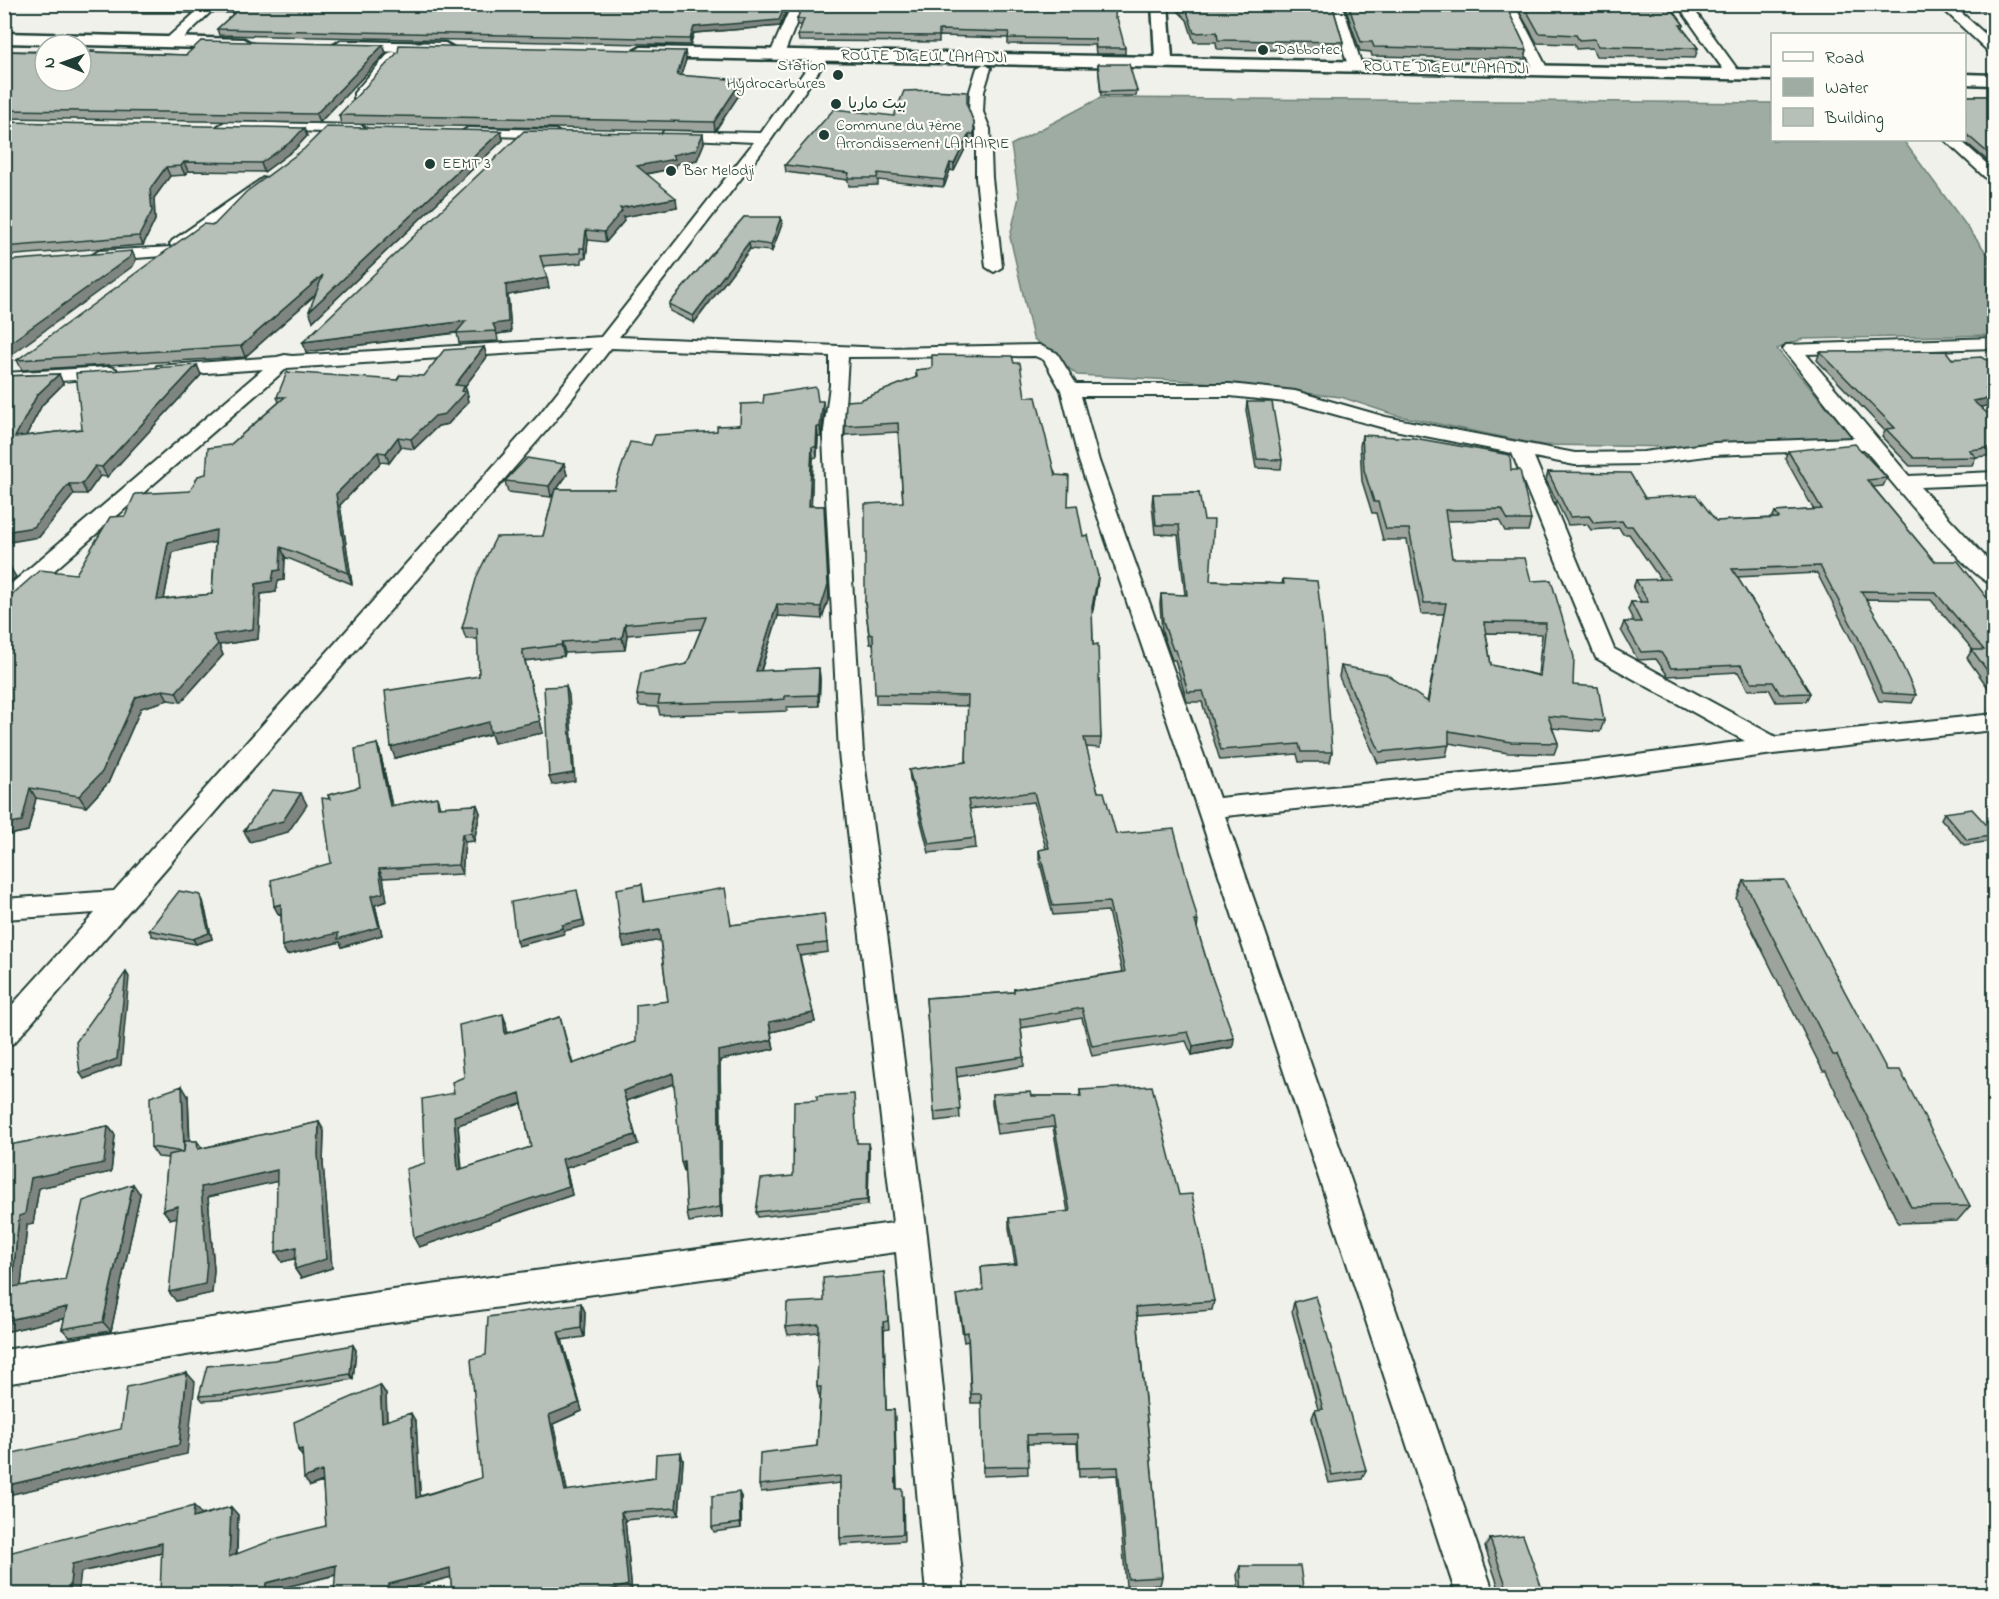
<svg xmlns="http://www.w3.org/2000/svg" width="1999" height="1599" font-family="'Indie Flower','Playpen Sans Arabic',sans-serif">
	<style>
		.water { fill: #9faca4; stroke: #6c8077; stroke-width: 1.5 }
		.lines { fill: none; stroke-linecap: round; stroke-linejoin: round }
		.street-casing { stroke: #1f3d34; stroke-width: 4 }
		.secondary-casing { stroke: #1f3d34; stroke-width: 5 }
		.street { fill: #fdfcf7; fill-rule: evenodd }
		.secondary { fill: #fdfcf7; fill-rule: evenodd }
		.wall { fill: #9da49e; stroke: #1f3d34; stroke-width: 1.5; fill-rule: evenodd }
		.shaded-wall { fill: #7f8681; stroke: #1f3d34; stroke-width: 1.5 }
		.building { fill: #b6bfb8; stroke: #1f3d34; stroke-width: 1.5; fill-rule: evenodd }
		.poi-dot { fill: #1f3d34; stroke: #fdfcf7; stroke-width: 2 }
		.labels { text-anchor: middle; dominant-baseline: central; stroke-width: 4.5; stroke-linejoin: round; paint-order: stroke }
		.far-poi-label { font-size: 16px; fill: #1f3d34; stroke: #fdfcf7; text-anchor: start }
		.far-street-label { font-size: 16px; fill: #1f3d34; stroke: #fdfcf7 }
	</style>
	<rect width="100%" height="100%" fill="#f0f1eb"/>
	<filter id="ink" filterUnits="userSpaceOnUse"><feTurbulence type="fractalNoise" baseFrequency=".0167" numOctaves="2"/><feDisplacementMap in="SourceGraphic" scale="12" xChannelSelector="R" yChannelSelector="G"/><feConvolveMatrix kernelMatrix="1 2 1 2 8 2 1 2 1" color-interpolation-filters="sRGB"/></filter>
	<g filter="url(#ink)">
		<path class="water" d="M 1100,98 L 1772,103 L 1772,140 L 1903,140 L 1994,263 L 1994,335 L 1802,339 L 1777,349 L 1856,441 L 1676,447 L 1542,445 L 1395,415 L 1341,397 L 1192,381 L 1077,375 L 1033,338 L 1010,237 L 1019,197 L 1011,145 Z"/>
		<g class="lines">
			<g class="street-casing">
				<path id="street" d="M 205,4 L 219,4 L 176,45 L 166,45 L 166,39 Z
					M 792,4 L 804,4 L 784,54 L 782,57 L 772,57 L 770,54 Z
					M 1330,4 L 1342,4 L 1362,66 L 1360,69 L 1355,70 L 1348,66 Z
					M 1501,4 L 1514,4 L 1548,70 L 1546,73 L 1536,73 L 1534,70 Z
					M 1677,4 L 1690,4 L 1740,73 L 1738,76 L 1728,76 Z
					M 1959,4 L 1956,8 L 1994,42 L 1994,53 L 1989,52 L 1942,8 L 1945,4 Z
					M 1966,4 L 1994,4 L 1994,9 L 1972,8 Z
					M 823,51 L 830,55 L 770,141 L 619,337 L 886,348 L 1039,345 L 1057,353 L 1076,384 L 1230,384 L 1295,391 L 1386,417 L 1575,453 L 1643,452 L 1714,443 L 1854,438 L 1786,353 L 1783,349 L 1786,345 L 1994,338 L 1994,348 L 1806,354 L 1909,476 L 1994,472 L 1994,484 L 1920,487 L 1994,566 L 1994,585 C 1970,580 1885,473 1864,449 L 1714,455 L 1643,464 L 1575,465 L 1534,457 L 1614,649 L 1776,737 L 1994,714 L 1994,730 L 1773,754 L 1583,780 L 1225,816 L 1494,1594 L 1456,1594 L 1197,808 L 1079,461 L 1061,390 L 1044,360 L 1035,356 L 848,357 L 843,438 L 863,753 L 927,1235 L 964,1594 L 926,1594 L 896,1252 L 386,1323 L 4,1384 L 4,1350 L 386,1291 L 893,1223 L 839,753 L 823,438 L 830,385 L 830,356 L 611,348 L 553,423 L 14,1043 L 4,1047 L 4,1014 L 95,913 L 4,919 L 4,899 L 114,891 L 539,415 L 592,348 L 287,368 L 12,607 L 4,609 L 4,590 L 263,369 L 164,376 L 155,370 L 157,366 L 277,357 L 285,355 L 292,356 L 601,337 L 754,142 L 669,138 L 662,134 L 664,131 L 761,133 L 818,52 ZM 1081,396 L 1230,396 L 1294,403 L 1384,428 L 1512,453 L 1596,658 L 1745,741 L 1583,762 L 1219,798 L 1099,461 Z
					M 394,52 L 401,56 L 399,59 L 364,99 L 354,99 L 354,93 L 389,53 Z
					M 984,64 L 991,68 L 984,91 L 983,112 L 990,129 L 992,178 L 1002,267 L 994,272 L 986,267 L 976,178 L 976,129 L 969,112 L 970,91 L 977,68 Z
					M 225,122 L 360,125 L 367,129 L 360,133 L 220,129 L 218,126 Z
					M 468,128 L 555,130 L 562,134 L 555,138 L 463,135 L 461,132 Z
					M 1945,140 L 1960,140 L 1994,170 L 1994,182 L 1989,181 Z
					M 263,178 L 271,183 L 268,186 L 184,247 L 174,248 L 176,251 L 174,255 L 99,261 L 91,256 L 99,251 L 172,247 L 170,244 L 172,241 Z
					M 109,367 L 116,369 L 118,373 L 116,377 L 4,385 L 4,373 Z"/>
			</g>
			<g class="secondary-casing">
				<path id="secondary" d="M 1152,4 L 1168,4 L 1172,58 L 1772,70 L 1772,80 L 641,57 L 632,52 L 641,47 L 1155,57 Z
					M 4,33 L 244,39 L 253,44 L 244,49 L 4,43 Z
					M 341,41 L 445,43 L 454,48 L 445,53 L 335,50 L 332,46 Z
					M 1964,74 L 1994,75 L 1994,85 L 1964,84 Z"/>
			</g>
			<use href="#street" class="street"/>
			<use href="#secondary" class="secondary"/>
		</g>
		<path class="wall" d="M 133,4 L 201,4 L 191,13 L 132,13 L 130,7 Z
			M 214,4 L 789,4 L 780,26 L 694,33 L 690,45 L 219,35 L 217,29 L 234,13 L 213,13 L 211,7 Z
			M 1171,4 L 1332,4 L 1343,42 L 1341,51 L 1217,49 L 1216,42 L 1194,42 L 1187,20 Z
			M 1344,4 L 1505,4 L 1527,50 L 1525,59 L 1372,56 L 1371,52 L 1360,51 Z
			M 1515,4 L 1671,4 L 1674,8 L 1673,10 L 1684,25 L 1683,29 L 1698,48 L 1695,58 L 1596,56 L 1592,48 L 1576,49 L 1574,44 L 1537,43 Z
			M 1115,18 L 1125,48 L 1125,54 L 1096,54 L 1095,45 L 1008,44 L 1008,38 L 939,36 L 939,42 L 799,41 L 798,35 L 802,25 L 798,25 L 797,19 Z
			M 383,45 L 386,53 L 319,123 L 4,118 L 4,51 L 95,52 L 186,55 Z
			M 685,51 L 686,60 L 681,75 L 743,89 L 715,131 L 341,124 L 339,115 Z
			M 1098,64 L 1137,91 L 1136,96 L 1101,96 Z
			M 1965,96 L 1995,96 L 1995,167 L 1963,140 L 1965,140 Z
			M 967,106 L 974,123 L 974,141 L 969,141 L 954,171 L 950,170 L 944,187 L 878,180 L 878,185 L 849,186 L 848,180 L 786,172 L 785,165 L 894,116 Z
			M 4,122 L 307,136 L 295,149 L 264,172 L 188,171 L 185,175 L 170,176 L 154,198 L 155,220 L 143,245 L 4,256 Z
			M 501,131 L 503,140 L 313,321 L 315,295 L 245,357 L 22,370 L 17,360 L 214,225 Z
			M 704,143 L 697,160 L 676,164 L 676,168 L 647,174 L 677,207 L 623,217 L 624,221 L 606,242 L 588,240 L 586,258 L 582,258 L 582,263 L 543,266 L 549,288 L 508,295 L 511,332 L 497,334 L 498,341 L 459,343 L 457,333 L 306,352 L 303,342 Z
			M 744,217 L 782,224 L 772,251 L 750,249 L 694,323 L 670,311 L 669,304 Z
			M 484,347 L 487,357 L 465,386 L 468,396 L 467,397 L 468,402 L 448,424 L 438,426 L 414,449 L 401,447 L 389,463 L 381,462 L 340,505 L 352,584 L 285,557 L 284,580 L 278,581 L 276,592 L 261,594 L 258,639 L 219,645 L 223,655 L 181,702 L 168,700 L 141,708 L 108,783 L 86,807 L 36,798 L 28,831 L 4,836 L 76,574 L 125,516 L 190,491 L 206,474 L 230,445 L 279,402 L 277,397 L 424,376 ZM 215,542 L 212,594 L 164,599 L 173,552 Z
			M 1820,352 L 1986,360 L 1995,396 L 1995,401 L 1992,405 L 1980,407 L 1995,420 L 1995,455 L 1976,457 L 1972,465 L 1910,466 L 1882,437 L 1885,431 L 1817,360 Z
			M 197,365 L 201,375 L 107,477 L 100,476 L 87,494 L 74,494 L 39,537 L 4,376 L 59,374 L 63,384 L 42,405 L 26,436 L 82,429 Z
			M 916,370 L 1025,397 L 1068,506 L 1083,536 L 1098,576 L 1097,586 L 1092,613 L 1093,645 L 1101,738 L 1100,748 L 1086,747 L 1098,792 L 1116,834 L 1198,921 L 1197,929 L 1233,1047 L 1192,1055 L 1186,1041 L 1092,1056 L 1082,1018 L 1021,1028 L 1024,1057 L 1024,1066 L 957,1077 L 960,1118 L 935,1121 L 926,998 L 1014,992 L 1014,989 L 1122,972 L 1108,911 L 1053,915 L 1039,859 L 1039,850 L 1046,849 L 1034,802 L 969,809 L 975,838 L 976,848 L 929,853 L 910,779 L 909,770 L 966,762 L 968,706 L 876,704 L 874,644 L 870,644 L 865,602 L 903,502 L 898,432 L 845,435 L 845,426 L 860,400 L 916,378 Z
			M 818,401 L 824,411 L 821,437 L 818,437 L 817,457 L 813,458 L 811,506 L 824,506 L 829,597 L 822,619 L 778,616 L 761,671 L 819,668 L 820,680 L 819,706 L 787,707 L 787,711 L 762,712 L 660,715 L 658,707 L 639,706 L 637,695 L 687,664 L 701,629 L 627,635 L 625,650 L 565,653 L 564,656 L 525,661 L 543,733 L 494,743 L 491,734 L 395,758 L 479,676 L 478,639 L 466,639 L 462,628 L 543,536 L 554,493 L 551,497 L 508,492 L 505,481 L 564,464 L 567,475 L 557,489 L 614,489 L 651,445 L 717,431 Z
			M 1247,402 L 1282,460 L 1281,469 L 1256,468 L 1246,410 Z
			M 1362,435 L 1511,470 L 1531,520 L 1528,531 L 1505,531 L 1499,520 L 1446,521 L 1452,558 L 1531,581 L 1573,685 L 1604,721 L 1600,732 L 1552,728 L 1558,743 L 1554,754 L 1508,753 L 1449,743 L 1446,756 L 1378,763 L 1339,677 L 1341,666 L 1427,702 L 1444,614 L 1421,614 L 1407,540 L 1383,540 L 1376,513 L 1372,513 L 1362,481 L 1360,446 ZM 1486,633 L 1542,634 L 1538,675 L 1491,665 Z
			M 1788,451 L 1887,478 L 1883,486 L 1873,487 L 1934,561 L 1995,608 L 1995,689 L 1989,689 L 1967,658 L 1972,650 L 1973,650 L 1931,600 L 1866,599 L 1916,695 L 1912,703 L 1879,701 L 1854,645 L 1817,573 L 1737,577 L 1810,693 L 1806,701 L 1776,702 L 1769,689 L 1748,690 L 1738,672 L 1668,676 L 1656,659 L 1638,660 L 1621,630 L 1624,622 L 1634,622 L 1628,610 L 1631,602 L 1641,602 L 1633,588 L 1636,580 L 1661,580 L 1629,534 L 1623,534 L 1619,528 L 1591,530 L 1587,524 L 1568,525 L 1546,480 L 1548,472 L 1645,498 L 1716,521 L 1772,518 L 1775,512 L 1814,510 L 1785,458 Z
			M 1199,493 L 1210,581 L 1282,584 L 1283,579 L 1332,752 L 1330,762 L 1299,762 L 1297,754 L 1220,760 L 1202,702 L 1187,702 L 1175,660 L 1172,660 L 1162,632 L 1160,604 L 1161,594 L 1185,595 L 1178,535 L 1155,534 L 1152,504 L 1153,494 Z
			M 377,744 L 380,752 L 392,806 L 437,797 L 440,807 L 477,805 L 480,813 L 474,841 L 465,842 L 462,874 L 383,878 L 387,901 L 375,905 L 382,935 L 342,947 L 340,942 L 287,955 L 282,946 L 281,914 L 279,915 L 274,906 L 331,863 L 329,799 L 328,795 L 360,787 Z
			M 1944,813 L 1995,834 L 1995,837 L 1992,841 L 1964,845 L 1941,819 Z
			M 1744,881 L 1887,1070 L 1970,1206 L 1957,1221 L 1898,1223 L 1826,1071 L 1823,1071 L 1736,898 Z
			M 642,884 L 645,902 L 732,925 L 824,914 L 828,952 L 800,956 L 815,1022 L 771,1032 L 774,1049 L 720,1060 L 722,1217 L 689,1222 L 687,1213 L 685,1171 L 684,1171 L 674,1083 L 626,1101 L 638,1144 L 566,1168 L 572,1195 L 419,1247 L 425,1163 L 454,1093 L 464,1077 L 506,1023 L 507,1033 L 560,1017 L 573,1064 L 636,1042 L 668,1001 L 660,940 L 624,947 ZM 522,1103 L 531,1147 L 462,1169 L 458,1125 Z
			M 200,895 L 203,901 L 212,939 L 196,944 L 152,936 L 149,930 Z
			M 1080,1090 L 1179,1195 L 1214,1301 L 1212,1310 L 1137,1316 L 1162,1577 L 1160,1585 L 1126,1586 L 1117,1475 L 1079,1477 L 1077,1443 L 1027,1444 L 1028,1474 L 983,1476 L 982,1403 L 971,1403 L 968,1341 L 964,1342 L 958,1304 L 957,1295 L 983,1291 L 981,1267 L 1015,1264 L 1009,1228 L 1009,1218 L 1068,1212 L 1053,1127 L 997,1134 L 992,1104 L 992,1094 L 1031,1096 L 1080,1096 Z
			M 188,1096 L 190,1141 L 197,1141 L 202,1148 L 319,1122 L 324,1131 L 323,1164 L 332,1268 L 301,1278 L 295,1269 L 296,1258 L 282,1262 L 277,1181 L 208,1197 L 214,1270 L 212,1293 L 176,1301 L 177,1217 L 170,1219 L 163,1210 L 168,1158 L 158,1157 L 151,1147 Z
			M 108,1126 L 115,1135 L 111,1172 L 39,1188 L 33,1224 L 27,1225 L 21,1286 L 65,1280 L 140,1194 L 111,1331 L 70,1337 L 62,1329 L 65,1318 L 4,1332 L 4,1146 Z
			M 858,1143 L 869,1148 L 868,1205 L 758,1217 L 756,1212 L 793,1176 Z
			M 884,1272 L 889,1329 L 884,1330 L 886,1410 L 894,1410 L 897,1489 L 903,1496 L 904,1541 L 841,1545 L 840,1538 L 840,1483 L 761,1492 L 759,1485 L 817,1446 L 820,1395 L 819,1395 L 817,1387 L 819,1332 L 788,1335 L 786,1327 L 824,1301 Z
			M 1294,1302 L 1366,1470 L 1362,1479 L 1329,1483 L 1312,1418 L 1315,1410 L 1318,1409 L 1292,1311 Z
			M 581,1303 L 585,1312 L 584,1337 L 562,1340 L 582,1411 L 553,1424 L 567,1491 L 655,1478 L 683,1460 L 679,1515 L 625,1520 L 632,1593 L 625,1594 L 452,1594 L 451,1577 L 395,1592 L 336,1575 L 273,1590 L 162,1553 L 81,1572 L 4,1594 L 194,1506 L 201,1515 L 231,1507 L 238,1515 L 237,1554 L 326,1526 L 323,1482 L 310,1486 L 303,1457 L 298,1450 L 380,1385 L 386,1394 L 387,1420 L 416,1422 L 420,1496 L 481,1478 L 486,1355 Z
			M 356,1350 L 353,1379 L 233,1399 L 203,1401 L 199,1396 L 275,1360 Z
			M 741,1497 L 741,1528 L 714,1532 L 712,1527 Z
			M 1490,1539 L 1544,1594 L 1501,1594 L 1485,1547 Z
			M 1240,1566 L 1304,1594 L 1239,1594 L 1237,1574 Z"/>
		<path class="shaded-wall" d="M 193,4 L 201,4 L 191,13 L 189,7 Z
			M 786,4 L 789,4 L 780,26 L 694,33 L 690,45 L 690,39 L 694,27 Z
			M 383,45 L 386,53 L 319,123 L 316,114 Z
			M 685,51 L 686,60 L 678,83 L 677,75 Z
			M 742,80 L 743,89 L 715,131 L 714,122 Z
			M 304,128 L 307,136 L 295,149 L 264,172 L 261,163 Z
			M 501,131 L 503,140 L 313,321 L 309,311 Z
			M 703,134 L 704,143 L 697,160 L 676,164 L 676,168 L 639,175 L 637,166 L 672,155 Z
			M 969,134 L 969,141 L 954,171 L 954,164 Z
			M 184,162 L 188,171 L 185,175 L 181,166 Z
			M 950,163 L 950,170 L 944,187 L 944,180 Z
			M 166,167 L 170,176 L 154,198 L 155,220 L 143,245 L 139,236 L 150,189 Z
			M 676,198 L 677,207 L 623,217 L 624,221 L 606,242 L 604,232 L 620,208 Z
			M 781,217 L 782,224 L 772,251 L 771,245 Z
			M 586,230 L 588,240 L 586,258 L 584,248 Z
			M 749,242 L 750,249 L 694,323 L 693,316 Z
			M 132,251 L 136,260 L 133,266 L 4,360 L 4,347 Z
			M 323,275 L 326,285 L 245,357 L 241,346 Z
			M 547,278 L 549,288 L 508,295 L 511,332 L 497,334 L 493,324 L 506,285 Z
			M 466,321 L 468,331 L 306,352 L 303,342 Z
			M 484,347 L 487,357 L 462,390 L 465,386 L 468,396 L 467,397 L 468,402 L 448,424 L 438,426 L 414,449 L 411,439 L 455,385 Z
			M 197,365 L 201,375 L 107,477 L 102,467 Z
			M 59,374 L 63,384 L 42,405 L 20,447 L 15,437 L 37,395 Z
			M 1995,387 L 1995,395 L 1986,389 Z
			M 1995,397 L 1995,401 L 1992,405 L 1969,409 L 1973,401 Z
			M 823,401 L 824,411 L 821,437 L 820,427 Z
			M 817,427 L 818,437 L 817,457 L 816,447 Z
			M 398,437 L 401,447 L 389,463 L 386,453 Z
			M 812,447 L 813,458 L 811,517 L 809,506 Z
			M 378,452 L 381,462 L 340,505 L 352,584 L 348,573 L 336,494 Z
			M 564,464 L 567,475 L 551,497 L 549,486 Z
			M 95,466 L 100,476 L 87,494 L 82,484 Z
			M 69,484 L 74,494 L 39,537 L 4,543 L 4,532 Z
			M 824,506 L 829,597 L 822,619 L 821,607 Z
			M 216,530 L 220,541 L 173,552 L 162,610 L 157,600 L 168,542 Z
			M 281,547 L 285,557 L 284,580 L 278,581 L 276,592 L 261,594 L 258,639 L 219,645 L 223,655 L 181,702 L 176,692 L 213,635 L 256,584 L 274,571 Z
			M 10,567 L 16,577 L 4,587 L 4,572 Z
			M 1098,576 L 1097,586 L 1092,617 L 1092,607 Z
			M 777,604 L 778,616 L 757,682 L 756,671 Z
			M 625,624 L 627,635 L 625,650 L 622,638 Z
			M 562,642 L 565,653 L 564,656 L 561,645 Z
			M 522,650 L 543,733 L 494,743 L 491,734 L 395,758 L 391,747 Z
			M 819,668 L 820,680 L 819,706 L 818,695 Z
			M 566,686 L 569,695 L 575,781 L 552,785 L 549,777 Z
			M 163,690 L 168,700 L 141,708 L 108,783 L 86,807 L 79,796 L 136,697 Z
			M 377,744 L 380,752 L 394,815 L 390,806 Z
			M 30,788 L 36,798 L 28,831 L 4,836 L 4,824 Z
			M 301,793 L 307,805 L 288,832 L 250,842 L 244,831 Z
			M 477,805 L 480,813 L 474,841 L 471,833 Z
			M 462,834 L 465,842 L 462,874 L 458,865 Z
			M 379,869 L 383,878 L 387,901 L 375,905 L 382,935 L 342,947 L 340,942 L 287,955 L 282,946 L 371,896 Z
			M 200,895 L 203,901 L 212,939 L 196,944 L 193,939 Z
			M 578,896 L 585,926 L 564,931 L 562,925 Z
			M 281,904 L 285,913 L 279,915 L 274,906 Z
			M 563,928 L 564,934 L 518,946 L 516,940 Z
			M 659,930 L 661,940 L 624,947 L 621,937 Z
			M 126,972 L 129,977 L 121,1065 L 84,1079 L 80,1073 Z
			M 813,1013 L 815,1022 L 771,1032 L 769,1022 Z
			M 503,1014 L 506,1023 L 509,1044 L 505,1034 Z
			M 1234,1038 L 1233,1047 L 1192,1055 L 1193,1046 Z
			M 772,1040 L 774,1049 L 720,1060 L 722,1217 L 720,1207 L 718,1051 Z
			M 673,1073 L 676,1083 L 626,1101 L 623,1091 Z
			M 182,1086 L 188,1096 L 190,1161 L 184,1152 Z
			M 520,1093 L 524,1103 L 458,1125 L 462,1179 L 458,1170 L 454,1116 Z
			M 319,1122 L 324,1131 L 323,1164 L 332,1268 L 301,1278 L 295,1269 L 318,1154 Z
			M 108,1126 L 115,1135 L 111,1172 L 39,1188 L 33,1224 L 27,1225 L 20,1296 L 12,1287 L 19,1216 L 31,1178 Z
			M 635,1135 L 638,1144 L 566,1168 L 572,1195 L 419,1247 L 414,1238 L 562,1159 Z
			M 868,1143 L 869,1148 L 868,1205 L 867,1200 Z
			M 684,1161 L 687,1170 L 684,1171 L 681,1162 Z
			M 277,1170 L 283,1180 L 208,1197 L 214,1270 L 212,1293 L 176,1301 L 169,1292 L 201,1187 Z
			M 133,1184 L 140,1194 L 111,1331 L 103,1322 Z
			M 178,1206 L 185,1215 L 170,1219 L 163,1210 Z
			M 296,1247 L 302,1257 L 282,1262 L 276,1252 Z
			M 581,1303 L 585,1312 L 584,1337 L 581,1328 Z
			M 67,1307 L 75,1316 L 4,1332 L 4,1321 Z
			M 883,1322 L 884,1330 L 886,1418 L 886,1410 Z
			M 558,1332 L 562,1340 L 582,1411 L 553,1424 L 569,1499 L 565,1491 L 549,1415 Z
			M 353,1345 L 356,1350 L 353,1379 L 350,1374 Z
			M 187,1373 L 195,1382 L 187,1454 L 4,1496 L 4,1486 L 179,1445 Z
			M 380,1385 L 386,1394 L 387,1430 L 382,1422 Z
			M 894,1410 L 895,1417 L 897,1497 L 896,1489 Z
			M 411,1413 L 416,1422 L 421,1505 L 416,1498 Z
			M 4,1414 L 9,1419 L 4,1457 Z
			M 302,1449 L 304,1459 L 298,1450 Z
			M 681,1452 L 683,1460 L 679,1515 L 676,1508 Z
			M 322,1471 L 328,1479 L 310,1486 L 304,1478 Z
			M 739,1492 L 741,1497 L 741,1528 L 740,1523 Z
			M 194,1506 L 201,1514 L 200,1526 L 193,1518 Z
			M 231,1507 L 238,1515 L 236,1565 L 229,1557 Z
			M 621,1512 L 625,1520 L 632,1593 L 625,1594 L 597,1594 Z
			M 162,1543 L 170,1551 L 81,1572 L 78,1594 L 69,1594 L 72,1564 Z
			M 336,1565 L 343,1573 L 273,1590 L 273,1594 L 265,1594 L 266,1583 Z
			M 450,1568 L 455,1576 L 395,1592 L 394,1594 L 388,1594 L 389,1584 Z
			M 232,1589 L 237,1594 L 214,1594 Z"/>
		<path class="building" d="M 133,4 L 193,4 L 189,7 L 130,7 Z
			M 214,4 L 786,4 L 779,20 L 694,27 L 690,39 L 217,29 L 240,8 L 211,7 Z
			M 803,4 L 1116,4 L 1115,18 L 1117,18 L 1125,48 L 1096,48 L 1095,39 L 1008,38 L 1009,32 L 939,30 L 939,36 L 798,35 L 804,19 L 797,19 Z
			M 1181,4 L 1332,4 L 1343,42 L 1218,40 L 1217,32 L 1194,33 L 1187,11 Z
			M 1348,4 L 1505,4 L 1527,50 L 1374,47 L 1372,42 L 1361,42 Z
			M 1523,4 L 1671,4 L 1674,8 L 1671,8 L 1684,25 L 1680,25 L 1698,48 L 1598,46 L 1595,39 L 1579,40 L 1576,35 L 1539,33 Z
			M 201,41 L 383,45 L 316,114 L 4,110 L 4,51 L 35,52 L 39,49 L 45,49 L 45,81 L 81,81 L 81,49 L 94,50 L 91,52 L 186,55 Z
			M 399,45 L 685,51 L 677,75 L 742,80 L 714,122 L 339,115 L 398,52 Z
			M 1098,64 L 1129,64 L 1137,91 L 1101,92 Z
			M 932,90 L 967,92 L 967,105 L 974,123 L 974,134 L 969,134 L 954,164 L 950,163 L 944,180 L 878,173 L 877,178 L 848,178 L 849,173 L 785,165 L 834,109 L 894,116 L 904,91 Z
			M 1965,96 L 1995,96 L 1995,159 L 1965,133 Z
			M 4,122 L 304,128 L 292,141 L 261,163 L 184,162 L 181,166 L 166,167 L 150,189 L 152,211 L 139,236 L 4,247 Z
			M 326,127 L 501,131 L 309,311 L 323,275 L 241,346 L 17,360 L 203,224 L 214,225 L 246,192 L 304,149 Z
			M 524,131 L 703,134 L 696,150 L 672,155 L 675,159 L 637,166 L 676,198 L 620,208 L 622,211 L 604,232 L 586,230 L 584,248 L 580,248 L 580,253 L 540,256 L 547,278 L 506,285 L 508,322 L 493,324 L 496,331 L 456,333 L 466,321 L 303,342 Z
			M 744,217 L 781,217 L 771,245 L 749,242 L 693,316 L 669,304 Z
			M 132,251 L 130,257 L 4,347 L 4,261 Z
			M 484,347 L 455,385 L 465,386 L 461,391 L 465,392 L 445,414 L 435,416 L 411,439 L 398,437 L 386,453 L 378,452 L 336,494 L 348,573 L 281,547 L 280,570 L 274,571 L 272,581 L 256,584 L 253,629 L 213,635 L 218,644 L 176,692 L 163,690 L 136,697 L 102,772 L 79,796 L 30,788 L 22,821 L 4,824 L 4,599 L 7,599 L 40,570 L 76,574 L 110,517 L 125,516 L 135,494 L 190,491 L 198,476 L 206,474 L 208,448 L 230,445 L 285,397 L 277,397 L 287,372 L 397,380 L 400,375 L 424,376 L 444,350 ZM 216,530 L 212,594 L 157,600 L 168,542 Z
			M 1946,351 L 1952,359 L 1981,357 L 1986,360 L 1995,359 L 1995,387 L 1986,389 L 1995,396 L 1995,397 L 1973,401 L 1995,420 L 1995,447 L 1969,450 L 1976,457 L 1914,458 L 1886,429 L 1895,428 L 1820,352 Z
			M 932,355 L 1012,356 L 1014,363 L 1020,363 L 1025,397 L 1036,397 L 1055,475 L 1069,476 L 1068,506 L 1077,505 L 1083,536 L 1088,535 L 1098,576 L 1092,607 L 1093,645 L 1098,644 L 1101,738 L 1084,738 L 1098,792 L 1104,792 L 1116,834 L 1174,829 L 1198,921 L 1195,921 L 1210,972 L 1234,1038 L 1193,1046 L 1188,1032 L 1092,1046 L 1082,1008 L 1020,1019 L 1024,1057 L 956,1067 L 960,1109 L 934,1112 L 926,998 L 1014,992 L 1014,989 L 1125,972 L 1109,902 L 1053,906 L 1039,850 L 1049,848 L 1034,792 L 968,800 L 975,838 L 929,844 L 909,770 L 966,762 L 968,696 L 875,694 L 873,635 L 869,634 L 865,602 L 865,504 L 903,502 L 898,423 L 845,426 L 846,401 L 860,400 L 917,377 L 916,370 L 932,368 Z
			M 197,365 L 102,467 L 95,466 L 82,484 L 69,484 L 34,527 L 4,532 L 4,376 L 59,374 L 37,395 L 15,437 L 82,429 L 76,373 Z
			M 816,387 L 818,401 L 823,401 L 820,427 L 817,427 L 816,447 L 812,447 L 809,506 L 824,506 L 828,585 L 821,607 L 777,604 L 756,671 L 819,668 L 818,695 L 785,696 L 785,699 L 761,701 L 658,704 L 660,696 L 637,695 L 641,673 L 687,664 L 706,617 L 625,624 L 622,638 L 562,642 L 561,645 L 522,650 L 540,721 L 490,732 L 489,722 L 391,747 L 385,691 L 479,676 L 477,628 L 462,628 L 477,576 L 496,537 L 543,536 L 555,489 L 614,489 L 630,442 L 651,445 L 655,435 L 717,431 L 717,426 L 740,425 L 741,404 L 763,403 L 764,395 Z
			M 1247,402 L 1272,402 L 1282,460 L 1257,459 Z
			M 1362,435 L 1414,438 L 1510,455 L 1511,470 L 1520,470 L 1531,520 L 1508,520 L 1502,509 L 1445,510 L 1452,558 L 1525,558 L 1531,581 L 1551,580 L 1574,657 L 1573,685 L 1598,687 L 1604,721 L 1548,716 L 1558,743 L 1511,742 L 1449,731 L 1449,745 L 1380,752 L 1341,666 L 1386,674 L 1428,702 L 1446,603 L 1424,603 L 1409,529 L 1386,529 L 1378,502 L 1374,502 L 1364,470 ZM 1484,622 L 1546,623 L 1540,676 L 1491,665 Z
			M 1855,444 L 1887,478 L 1867,480 L 1934,561 L 1958,561 L 1995,608 L 1995,681 L 1972,650 L 1984,650 L 1935,592 L 1861,591 L 1891,641 L 1916,695 L 1883,693 L 1858,637 L 1820,566 L 1732,569 L 1810,693 L 1780,694 L 1773,682 L 1751,682 L 1741,665 L 1671,668 L 1660,651 L 1641,652 L 1624,622 L 1641,622 L 1631,602 L 1648,602 L 1636,580 L 1670,579 L 1632,526 L 1625,526 L 1622,521 L 1594,523 L 1589,516 L 1570,517 L 1548,472 L 1630,473 L 1645,498 L 1696,495 L 1716,521 L 1779,518 L 1775,512 L 1822,509 L 1788,451 Z
			M 527,458 L 564,464 L 549,486 L 505,481 Z
			M 1199,493 L 1204,520 L 1214,520 L 1210,581 L 1284,584 L 1283,579 L 1317,581 L 1324,638 L 1332,752 L 1301,752 L 1299,744 L 1221,750 L 1203,691 L 1188,692 L 1176,650 L 1173,650 L 1163,622 L 1161,594 L 1187,595 L 1179,525 L 1156,525 L 1153,494 Z
			M 4,566 L 10,567 L 4,572 Z
			M 566,686 L 573,773 L 549,777 L 544,687 Z
			M 377,744 L 390,806 L 437,797 L 438,807 L 477,805 L 471,833 L 462,834 L 458,865 L 379,869 L 383,893 L 371,896 L 379,927 L 338,939 L 338,933 L 282,946 L 281,904 L 274,906 L 271,880 L 331,863 L 322,798 L 330,799 L 328,795 L 360,787 L 355,749 Z
			M 272,790 L 301,793 L 283,821 L 244,831 Z
			M 1972,809 L 1995,834 L 1995,835 L 1967,840 L 1944,813 Z
			M 1785,880 L 1887,1070 L 1900,1070 L 1970,1206 L 1911,1207 L 1837,1055 L 1833,1055 L 1744,881 Z
			M 642,884 L 644,902 L 725,888 L 731,925 L 824,914 L 827,943 L 797,946 L 813,1013 L 769,1022 L 772,1040 L 718,1051 L 720,1207 L 687,1213 L 684,1161 L 681,1162 L 673,1073 L 623,1091 L 635,1135 L 562,1159 L 569,1186 L 414,1238 L 406,1169 L 425,1163 L 422,1099 L 454,1093 L 452,1082 L 464,1077 L 459,1025 L 503,1014 L 505,1034 L 560,1017 L 572,1064 L 636,1042 L 636,1005 L 668,1001 L 659,930 L 621,937 L 616,889 ZM 520,1093 L 531,1147 L 458,1170 L 454,1116 Z
			M 577,890 L 583,920 L 562,925 L 563,928 L 516,940 L 511,902 Z
			M 179,891 L 200,895 L 209,933 L 193,939 L 149,930 Z
			M 126,972 L 117,1059 L 80,1073 L 76,1042 Z
			M 182,1086 L 184,1152 L 185,1141 L 197,1141 L 198,1149 L 319,1122 L 318,1154 L 326,1259 L 295,1269 L 296,1247 L 276,1252 L 277,1170 L 201,1187 L 207,1261 L 205,1284 L 169,1292 L 178,1206 L 163,1210 L 168,1155 L 183,1152 L 151,1147 L 150,1097 Z
			M 1152,1086 L 1179,1195 L 1192,1194 L 1214,1301 L 1136,1307 L 1162,1577 L 1128,1579 L 1118,1467 L 1079,1468 L 1078,1434 L 1027,1435 L 1029,1466 L 983,1467 L 981,1394 L 971,1394 L 968,1332 L 964,1333 L 957,1295 L 983,1290 L 981,1267 L 1017,1264 L 1009,1218 L 1070,1211 L 1053,1117 L 997,1124 L 992,1094 L 1030,1092 L 1031,1096 L 1081,1096 L 1080,1090 Z
			M 854,1094 L 857,1143 L 868,1143 L 867,1200 L 756,1212 L 761,1179 L 793,1176 L 794,1101 L 817,1100 L 817,1096 Z
			M 108,1126 L 104,1163 L 31,1178 L 25,1214 L 19,1216 L 12,1287 L 65,1280 L 83,1201 L 133,1184 L 103,1322 L 62,1329 L 67,1307 L 4,1321 L 4,1146 Z
			M 884,1272 L 888,1321 L 883,1322 L 886,1410 L 894,1410 L 896,1489 L 902,1489 L 903,1534 L 840,1538 L 840,1476 L 759,1485 L 760,1453 L 817,1446 L 821,1387 L 817,1387 L 819,1324 L 786,1327 L 787,1303 L 824,1301 L 823,1278 Z
			M 1316,1296 L 1366,1470 L 1332,1475 L 1315,1410 L 1323,1409 L 1294,1302 Z
			M 581,1303 L 581,1328 L 558,1332 L 579,1403 L 549,1415 L 565,1491 L 655,1478 L 656,1454 L 681,1452 L 676,1508 L 621,1512 L 628,1585 L 597,1594 L 452,1594 L 450,1568 L 389,1584 L 388,1594 L 334,1594 L 336,1565 L 266,1583 L 265,1594 L 231,1594 L 232,1589 L 214,1594 L 160,1594 L 162,1543 L 72,1564 L 69,1594 L 4,1594 L 4,1554 L 194,1506 L 193,1518 L 231,1507 L 229,1557 L 278,1538 L 326,1526 L 322,1471 L 304,1478 L 302,1449 L 298,1450 L 294,1422 L 380,1385 L 382,1422 L 411,1413 L 416,1498 L 481,1478 L 471,1359 L 486,1355 L 488,1317 Z
			M 353,1345 L 350,1374 L 229,1394 L 199,1396 L 207,1366 L 275,1360 Z
			M 187,1373 L 179,1445 L 4,1486 L 4,1455 L 121,1429 L 127,1387 Z
			M 739,1492 L 740,1523 L 712,1527 L 712,1496 Z
			M 1523,1535 L 1544,1594 L 1509,1594 L 1490,1539 Z
			M 1240,1566 L 1300,1566 L 1304,1594 L 1242,1594 Z"/>
	</g>
	<g class="poi-dot">
		<circle cx="1263" cy="50" r="6"/>
		<circle cx="838" cy="75" r="6"/>
		<circle cx="836" cy="104" r="6"/>
		<circle cx="824" cy="135" r="6"/>
		<circle cx="430" cy="164" r="6"/>
		<circle cx="671" cy="171" r="6"/>
	</g>
	<g class="labels">
		<g class="far-poi-label">
			<text x="1275" y="50">Dabbotec</text>
			<text x="826" y="66" text-anchor="end">Station<tspan x="826" dy="18">Hydrocarbures</tspan></text>
			<text x="848" y="104">بيت ماريا</text>
			<text x="836" y="126">Commune du 7ème<tspan x="836" dy="18">Arrondissement LA MAIRIE</tspan></text>
			<text x="442" y="164">EEMT 3</text>
			<text x="683" y="171">Bar Melodji</text>
		</g>
		<g class="far-street-label">
			<text transform="translate(924 57) rotate(1)">ROUTE DIGEUL LAMADJI</text>
			<text transform="translate(1446 68) rotate(1)">ROUTE DIGEUL LAMADJI</text>
		</g>
	</g>
	<rect width="1999" height="1599" fill="none" stroke="#fdfcf7" stroke-width="24"/>
	<rect x="12" y="12" width="1975" height="1575" fill="none" stroke="#1f3d34" stroke-width="2" filter="url(#ink)"/>
	<rect x="1771" y="33" width="195" height="108" fill="#fdfcf7" stroke="#a4b0a9" stroke-width="1.5"/>
	<rect x="1783" y="52" width="30" height="9" fill="#fdfcf7" stroke="#a4b0a9" stroke-width="1.5"/>
	<text x="1825" y="63" font-size="18" fill="#1f3d34">Road</text>
	<rect x="1783" y="78" width="30" height="18" fill="#9faca4" stroke="#a4b0a9" stroke-width="1.5"/>
	<text x="1825" y="93" font-size="18" fill="#1f3d34">Water</text>
	<rect x="1783" y="108" width="30" height="18" fill="#b6bfb8" stroke="#a4b0a9" stroke-width="1.5"/>
	<text x="1825" y="123" font-size="18" fill="#1f3d34">Building</text>
	<g transform="translate(63 63) rotate(271)"><circle r="28" fill="#fdfcf7" stroke="#a4b0a9" stroke-width="1.5"/>
	<path d="M0-4.5L10 22L0 15L-10 22Z" fill="#1f3d34"/>
	<text y="-9" font-size="16" font-weight="bold" text-anchor="middle" fill="#1f3d34">N</text>
	</g>
</svg>
